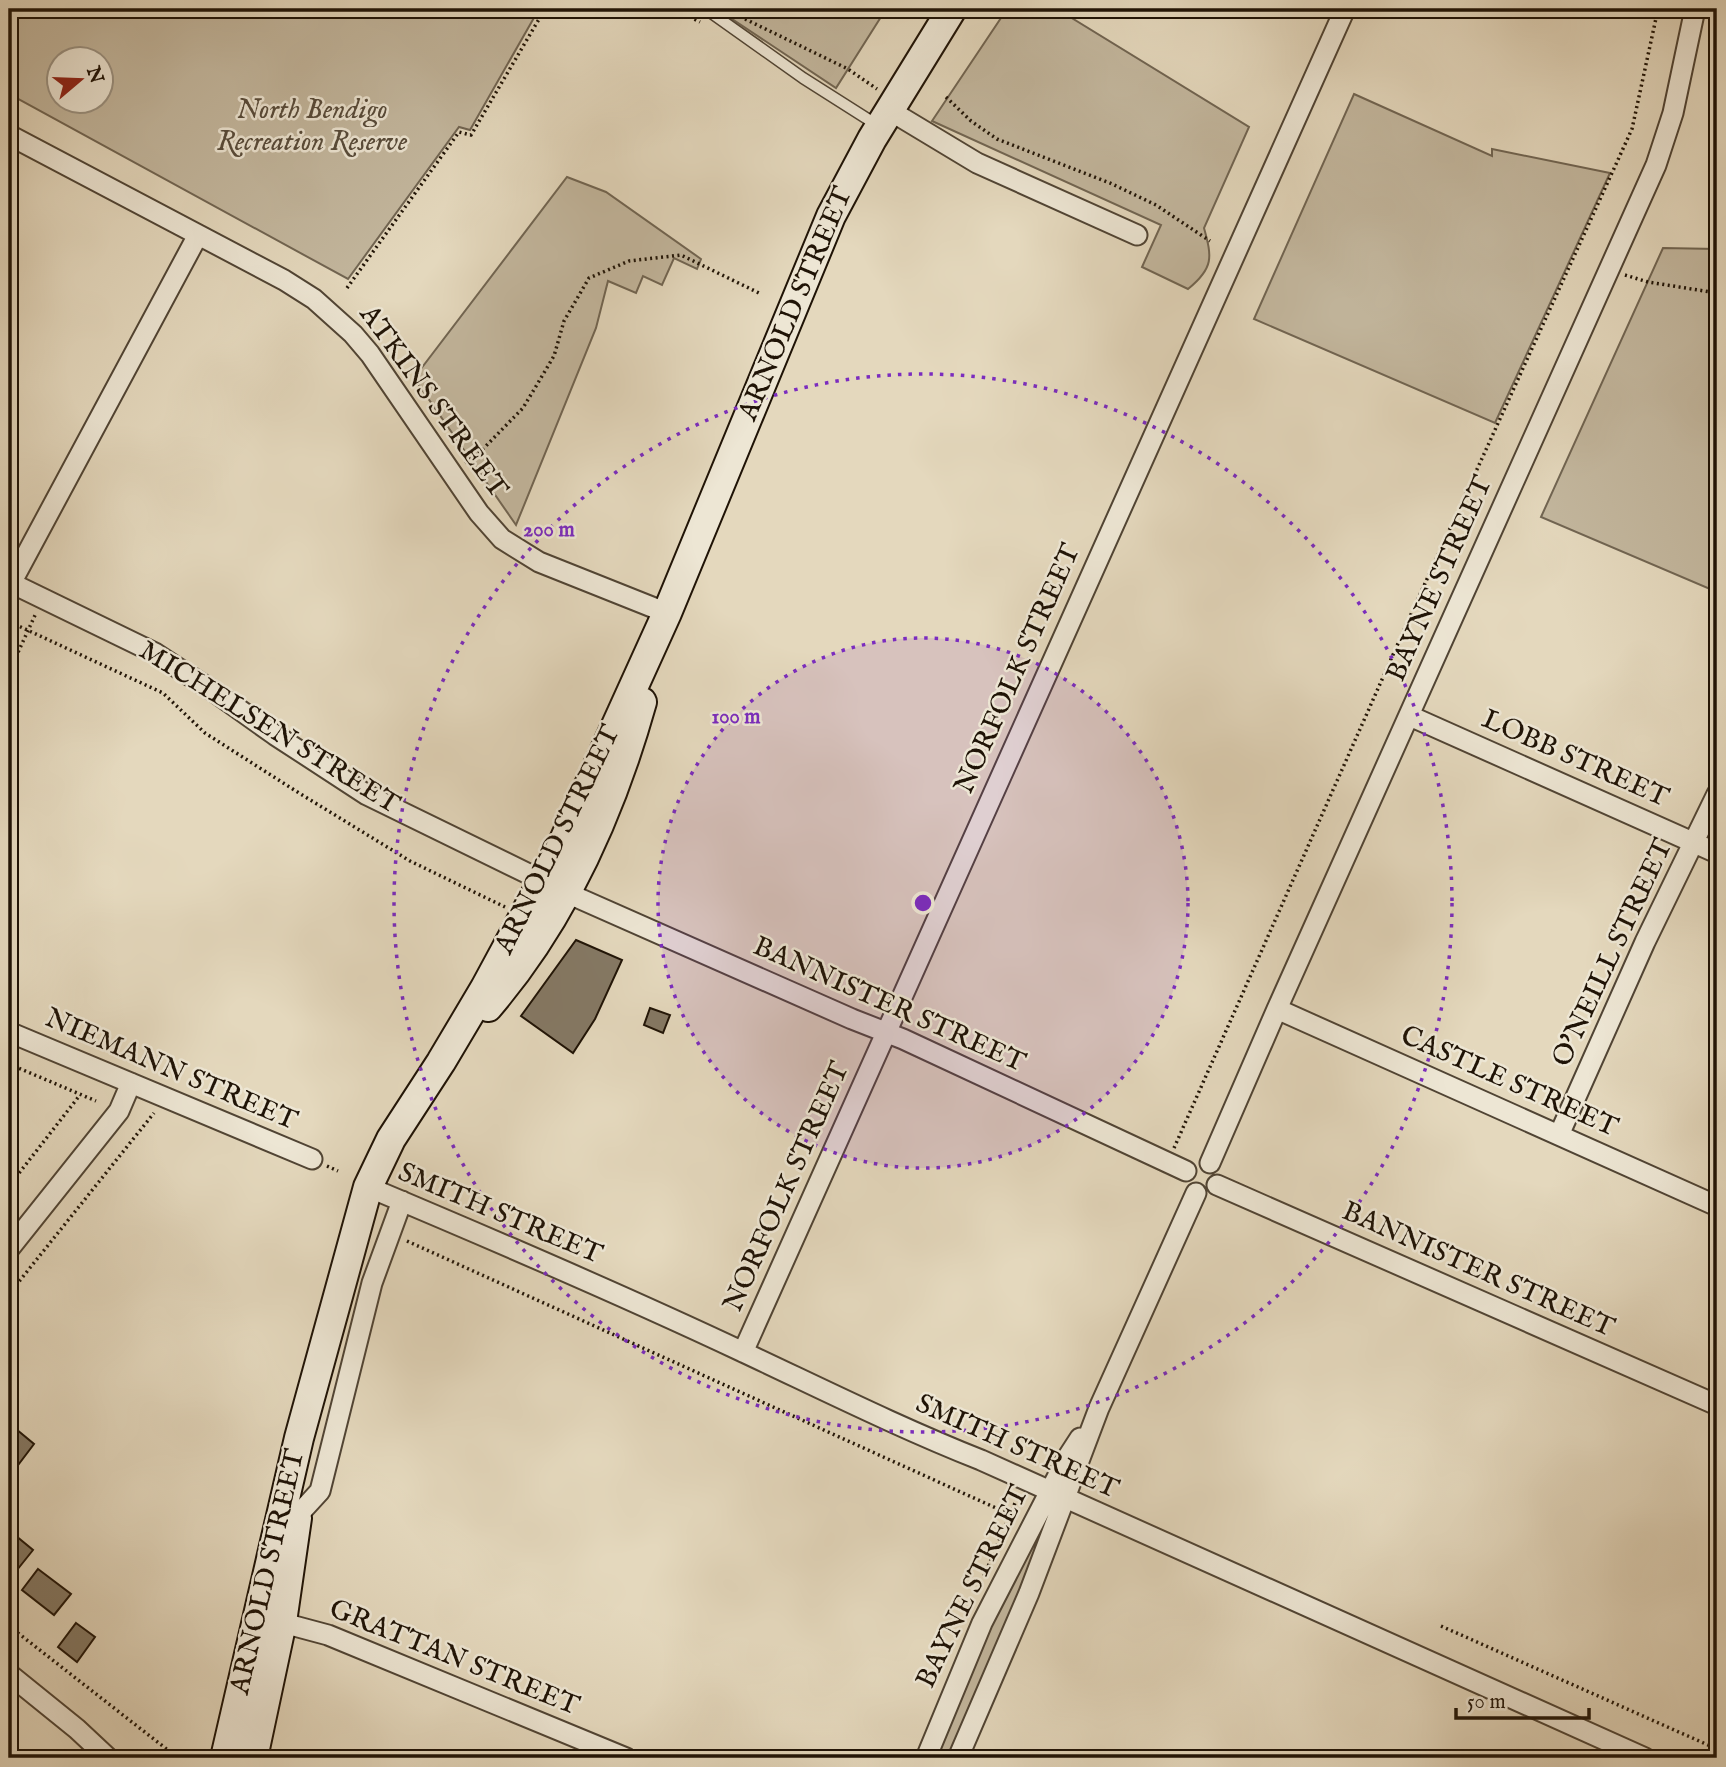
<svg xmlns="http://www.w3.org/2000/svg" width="1726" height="1767" font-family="'IM FELL English',serif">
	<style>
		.green { fill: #c3b79e; stroke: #716552; stroke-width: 2; fill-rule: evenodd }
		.building { fill: #857965; stroke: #1f1306; stroke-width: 2 }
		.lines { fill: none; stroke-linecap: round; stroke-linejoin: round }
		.service-casing { stroke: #504434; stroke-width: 13 }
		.minor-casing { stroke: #504434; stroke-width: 23 }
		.secondary-casing { stroke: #1f1306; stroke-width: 32 }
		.path { stroke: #1f1306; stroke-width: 3.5; stroke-dasharray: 2 3.5; stroke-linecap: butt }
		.service { stroke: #ede6d4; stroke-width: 10 }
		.minor { stroke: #ede6d4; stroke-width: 19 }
		.secondary { stroke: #ede6d4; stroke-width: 28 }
		.ring { fill: none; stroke: #7b2cbf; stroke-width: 3.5; stroke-dasharray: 3.5 7 }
		.labels { text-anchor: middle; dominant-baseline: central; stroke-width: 5; stroke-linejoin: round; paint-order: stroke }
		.park-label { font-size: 28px; font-style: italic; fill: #584c3b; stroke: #ede6d4 }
		.street-label { font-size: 28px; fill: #1f1306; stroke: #ede6d4 }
		.centre { fill: #7b2cbf; stroke: #ede6d4; stroke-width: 3.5 }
		.ring-label { font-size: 21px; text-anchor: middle; font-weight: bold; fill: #7b2cbf; stroke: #ede6d4; stroke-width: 5; stroke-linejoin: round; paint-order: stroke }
	</style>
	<rect width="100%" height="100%" fill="#e4d8bd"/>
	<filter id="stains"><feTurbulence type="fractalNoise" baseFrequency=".00286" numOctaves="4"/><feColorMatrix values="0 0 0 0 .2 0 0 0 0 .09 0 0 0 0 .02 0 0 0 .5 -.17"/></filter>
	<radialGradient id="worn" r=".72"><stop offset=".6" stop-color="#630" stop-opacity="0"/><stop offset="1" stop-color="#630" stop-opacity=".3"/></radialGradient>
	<path class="green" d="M 9,9 L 539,9 L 470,130 L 459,127 L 348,279 L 9,94 ZM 60,60 L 102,60 L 102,102 L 60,102 Z
		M 717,9 L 886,9 L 836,88 Z
		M 1007,9 L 1057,9 L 1249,127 L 1204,228 C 1212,257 1214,268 1188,289 L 1142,267 L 1161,225 L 932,121 Z
		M 1354,94 L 1492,156 L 1492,149 L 1610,173 L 1495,423 L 1254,319 Z
		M 567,177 L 606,192 L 701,259 L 697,269 L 674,258 L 662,285 L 643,276 L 636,293 L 608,281 L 596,328 L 516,525 L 414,378 Z
		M 1663,248 L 1717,249 L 1717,592 L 1541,517 Z
		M 1031,1541 L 1041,1545 L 951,1758 L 935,1758 L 987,1634 Z"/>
	<path class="building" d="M 576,940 L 622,960 L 595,1019 L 573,1053 L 521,1016 Z
		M 650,1008 L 670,1015 L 663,1033 L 644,1025 Z
		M 16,1429 L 34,1444 L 9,1477 L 9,1439 Z
		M 10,1531 L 33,1550 L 9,1580 L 9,1533 Z
		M 38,1569 L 71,1594 L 54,1615 L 22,1590 Z
		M 76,1623 L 95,1637 L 77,1662 L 58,1647 Z
		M 9,1747 L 23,1758 L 9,1758 Z"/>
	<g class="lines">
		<g class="service-casing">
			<path id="service" d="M 710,12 L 803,78 L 877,125"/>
		</g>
		<g class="minor-casing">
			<path id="minor" d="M 889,110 L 977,163 L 1137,235
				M 9,135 L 284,280 L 314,299 L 353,334 L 370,354 L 479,513 L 502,539 L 539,562 L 667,613
				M 9,582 L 155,653 L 216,693 L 275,735 L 367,795 L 543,881
				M 9,587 L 198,235
				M 1410,716 L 1717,853
				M 567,893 L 852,1019 L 903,1039 L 1186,1171
				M 1277,1009 L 1717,1206
				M 9,1032 L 312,1159
				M 1559,1135 L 1645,942 L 1717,794
				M 1210,1163 L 1277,1009 L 1656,165 L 1673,113 L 1695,9
				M 1217,1185 L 1717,1405
				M 368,1187 C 494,1240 620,1294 743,1352 C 822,1389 900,1428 981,1460 L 1645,1758
				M 9,1249 L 119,1111 L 131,1083
				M 743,1352 L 1345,9
				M 298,1515 L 320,1491 L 372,1283 L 402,1201
				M 272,1620 L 328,1635 L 626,1758
				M 9,1674 L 77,1729 L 108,1758
				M 926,1758 L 982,1623 L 1067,1458 L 1080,1438
				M 958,1758 L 1029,1593 L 1099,1408 L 1196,1193"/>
		</g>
		<g class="secondary-casing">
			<path id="secondary" d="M 488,1007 C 563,920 611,812 642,702
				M 225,1758 L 299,1438 L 368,1187 L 391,1139 L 441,1062 L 485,988 L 560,849 L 667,613 L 831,216 L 872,139 L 952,9
				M 253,1758 L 282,1622 L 297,1518"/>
		</g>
		<path class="path" d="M 675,9 L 700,22
			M 745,19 L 848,69 L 877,89
			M 946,97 L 971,121 L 997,139 L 1110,183 L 1156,205 L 1210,241
			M 1625,275 L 1648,282 L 1717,293
			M 347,288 L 459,132 L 471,135 L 545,9
			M 465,463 L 482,450 L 523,408 L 554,356 L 564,321 L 589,278 L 629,261 L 681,255 L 759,293
			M 10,622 L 163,693 L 205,733 L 299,793 L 410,861 L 505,907
			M 9,672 L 36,613
			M 9,1064 L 96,1101
			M 1174,1148 L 1412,612 L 1632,129 L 1658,9
			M 327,1166 L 338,1171
			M 9,1186 L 80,1095
			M 407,1241 L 1018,1518
			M 9,1294 L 154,1113
			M 984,1576 L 1018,1496
			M 9,1626 L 178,1758
			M 1441,1626 L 1717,1749"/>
		<use href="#service" class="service"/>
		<use href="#minor" class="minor"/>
		<use href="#secondary" class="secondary"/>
	</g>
	<circle cx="923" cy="903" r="265" fill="#7b2cbf" fill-opacity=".12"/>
	<g class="ring">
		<circle cx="923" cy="903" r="265"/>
		<circle cx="923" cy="903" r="529"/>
	</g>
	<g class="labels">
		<g class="park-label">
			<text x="312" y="110">North Bendigo<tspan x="312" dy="32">Recreation Reserve</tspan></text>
		</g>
		<g class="street-label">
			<text transform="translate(796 304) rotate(-67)">ARNOLD STREET</text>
			<text transform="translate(433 402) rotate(54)">ATKINS STREET</text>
			<text transform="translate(1440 579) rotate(-66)">BAYNE STREET</text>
			<text transform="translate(1018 669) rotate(-66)">NORFOLK STREET</text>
			<text transform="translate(269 728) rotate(32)">MICHELSEN STREET</text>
			<text transform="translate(1575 759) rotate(24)">LOBB STREET</text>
			<text transform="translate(558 840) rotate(-64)">ARNOLD STREET</text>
			<text transform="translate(1613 953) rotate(-65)">O'NEILL STREET</text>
			<text transform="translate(889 1005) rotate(24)">BANNISTER STREET</text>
			<text transform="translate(171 1070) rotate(23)">NIEMANN STREET</text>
			<text transform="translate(1509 1082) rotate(24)">CASTLE STREET</text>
			<text transform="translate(787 1187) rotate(-66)">NORFOLK STREET</text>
			<text transform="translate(500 1214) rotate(23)">SMITH STREET</text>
			<text transform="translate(1478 1270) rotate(24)">BANNISTER STREET</text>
			<text transform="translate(1017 1447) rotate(24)">SMITH STREET</text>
			<text transform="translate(268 1572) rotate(-77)">ARNOLD STREET</text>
			<text transform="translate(973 1587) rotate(-64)">BAYNE STREET</text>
			<text transform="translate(454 1658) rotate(22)">GRATTAN STREET</text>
		</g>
	</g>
	<circle cx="923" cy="903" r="10" class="centre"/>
	<g class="ring-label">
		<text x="549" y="536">200 m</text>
		<text x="736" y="723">100 m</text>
	</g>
	<rect width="1726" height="1767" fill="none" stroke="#e4d8bd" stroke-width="35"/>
	<rect x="10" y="10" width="1705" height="1746" fill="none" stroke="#1f1306" stroke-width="3.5"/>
	<rect x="18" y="18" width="1691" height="1732" fill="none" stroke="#1f1306" stroke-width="2"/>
	<g transform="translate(80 80) rotate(71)"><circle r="33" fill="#ede6d4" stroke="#9b9282" stroke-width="2"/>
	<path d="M0-5L12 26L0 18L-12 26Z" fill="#8f2418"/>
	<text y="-10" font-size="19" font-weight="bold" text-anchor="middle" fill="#1f1306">N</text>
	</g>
	<path d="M1456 1708v10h133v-10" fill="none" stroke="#1f1306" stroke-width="3.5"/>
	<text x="1467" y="1708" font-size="21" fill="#1f1306" stroke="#ede6d4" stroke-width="5" paint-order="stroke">50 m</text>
	<rect width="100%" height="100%" filter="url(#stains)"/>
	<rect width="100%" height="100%" fill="url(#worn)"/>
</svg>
